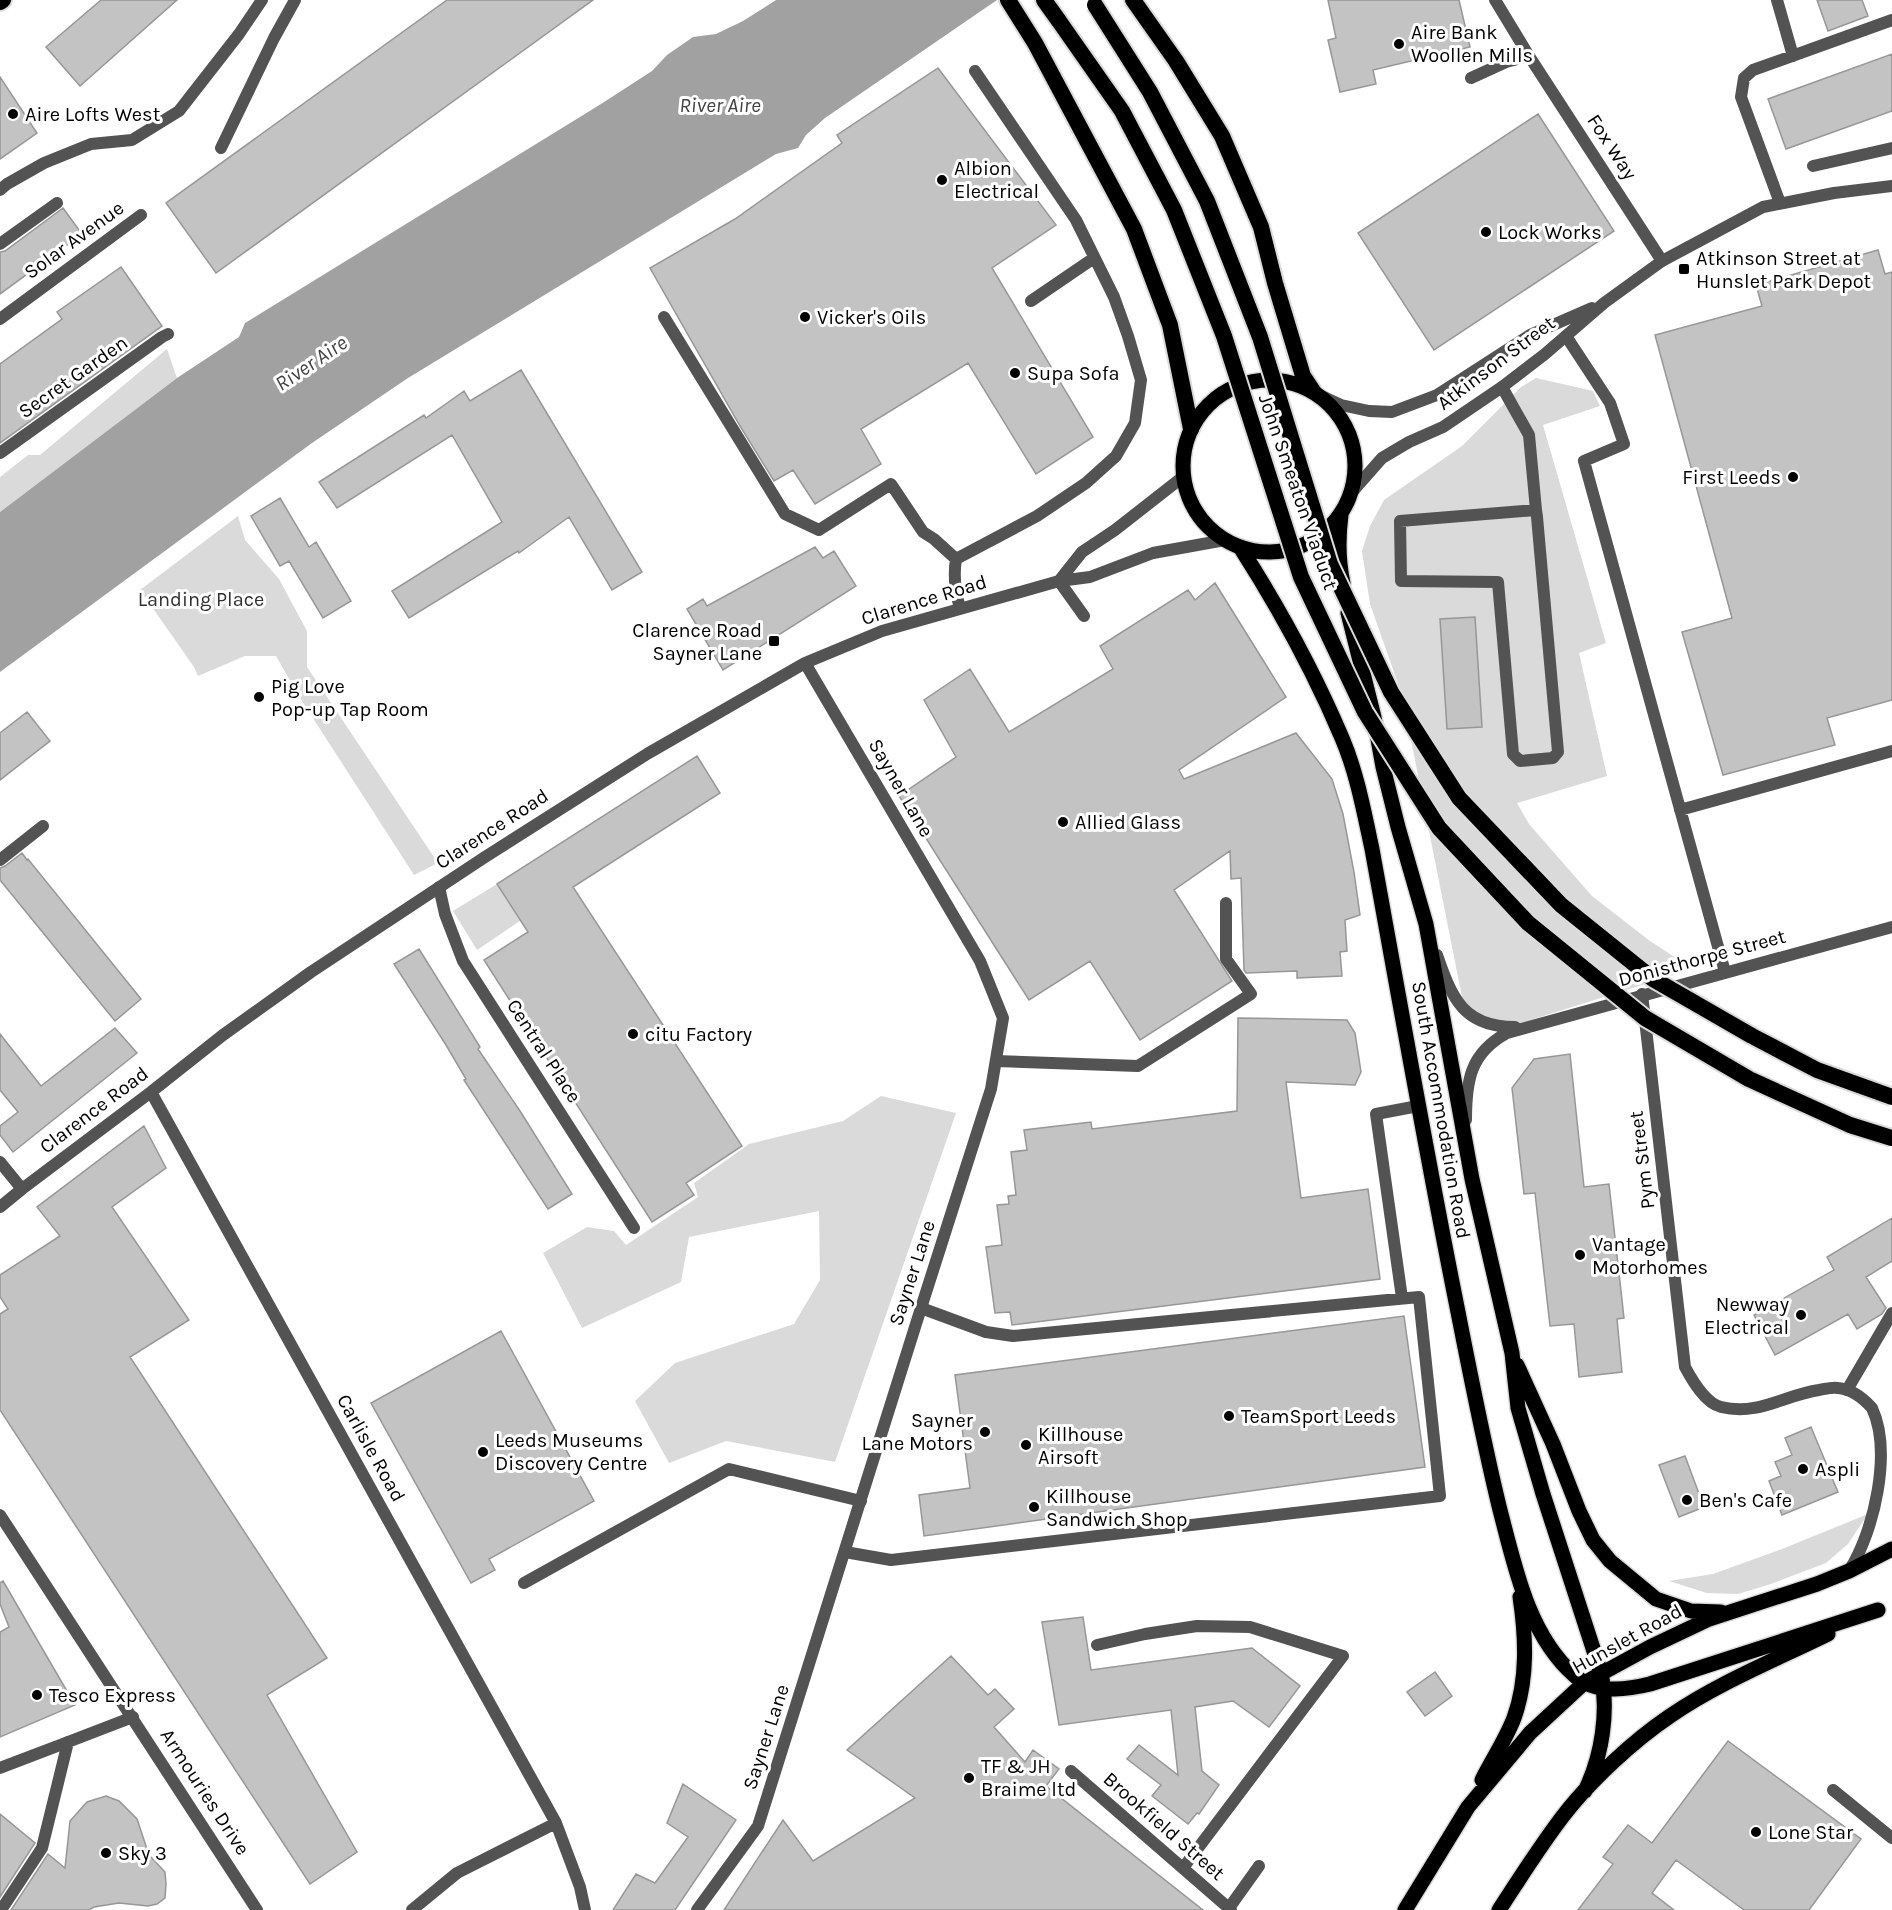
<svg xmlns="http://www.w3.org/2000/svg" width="1892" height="1910" font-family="Karla,sans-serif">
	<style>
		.green { fill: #dadada }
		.water { fill: #a1a1a1 }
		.building { fill: #c3c3c3; stroke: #979797; stroke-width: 1.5 }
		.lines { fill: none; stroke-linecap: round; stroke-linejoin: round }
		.primary-casing { stroke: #dbdbdb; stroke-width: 18 }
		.trunk-casing { stroke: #dbdbdb; stroke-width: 20 }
		.service { stroke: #535353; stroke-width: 12 }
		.pedestrian { stroke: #535353; stroke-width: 12 }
		.minor { stroke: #535353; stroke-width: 12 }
		.tertiary { stroke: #535353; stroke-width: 12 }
		.primary { stroke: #000; stroke-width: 15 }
		.trunk { stroke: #000; stroke-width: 16 }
		.trunk-bridge-casing { stroke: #dbdbdb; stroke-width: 20; stroke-linecap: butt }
		.trunk-bridge { stroke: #000; stroke-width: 16 }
		.poi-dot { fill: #000; stroke: #fff; stroke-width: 2 }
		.labels { text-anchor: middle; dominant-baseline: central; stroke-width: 6; stroke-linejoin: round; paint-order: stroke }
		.poi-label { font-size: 20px; fill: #000; stroke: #fff; text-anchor: start }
		.street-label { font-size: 20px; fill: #000; stroke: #fff }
		.park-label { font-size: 20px; fill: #313131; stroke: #fff }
		.water-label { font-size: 21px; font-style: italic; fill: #424242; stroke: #fff }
	</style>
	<rect width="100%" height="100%" fill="#fff"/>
	<path class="green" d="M 167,349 L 177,378 L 0,512 L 0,477 L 28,455 L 40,455 Z
		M 1536,378 L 1593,391 L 1600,406 L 1543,425 L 1606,643 L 1579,653 L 1607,776 L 1517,803 L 1529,824 L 1592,896 L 1650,941 L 1693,969 L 1502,1029 L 1471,1012 L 1462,997 L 1402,695 L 1370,604 L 1362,551 L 1370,526 L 1384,500 L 1462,446 L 1521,387 Z
		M 238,516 L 245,540 L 279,579 L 307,631 L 307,667 L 438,863 L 414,875 L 300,698 L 276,656 L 245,656 L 198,676 L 194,667 L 140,590 Z
		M 497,884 L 520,921 L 477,950 L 453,911 Z
		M 881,1096 L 956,1113 L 835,1462 L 726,1441 L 669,1463 L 635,1401 L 675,1363 L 794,1324 L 820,1280 L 819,1211 L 689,1237 L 681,1282 L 582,1328 L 543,1253 L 587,1227 L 614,1231 L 626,1245 L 698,1197 L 694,1183 L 749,1144 L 843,1121 Z
		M 1868,1514 L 1848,1544 L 1826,1563 L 1771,1584 L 1738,1594 L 1707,1593 L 1669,1581 L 1713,1574 L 1782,1549 Z"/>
	<path class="water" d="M 776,0 L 997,0 L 825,118 L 806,135 L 798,148 L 776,154 L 408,378 L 312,443 L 0,672 L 0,512 L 177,378 L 239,337 L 245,323 L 601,104 L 652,71 L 667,55 L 693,37 L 716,34 L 743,21 Z"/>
	<path class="building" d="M 101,0 L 177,0 L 80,86 L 46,47 Z
		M 447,0 L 593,0 L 216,273 L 166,203 Z
		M 1328,0 L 1459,0 L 1470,47 L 1373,70 L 1376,84 L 1340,92 L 1328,40 L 1336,38 Z
		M 1817,0 L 1862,0 L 1868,16 L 1828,31 Z
		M 1892,54 L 1892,111 L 1786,149 L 1768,99 Z
		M 938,68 L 1056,225 L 992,268 L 1093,437 L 1036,474 L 968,363 L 861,429 L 881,464 L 815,504 L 793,470 L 774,481 L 740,426 L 650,268 L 735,219 L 842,143 L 837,135 Z
		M 0,77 L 37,133 L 0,159 Z
		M 1538,114 L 1614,231 L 1434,350 L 1358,233 Z
		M 63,208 L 82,234 L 0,294 L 0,252 L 5,251 Z
		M 1878,250 L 1885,274 L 1892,272 L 1892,700 L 1827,718 L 1835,745 L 1723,775 L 1682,632 L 1732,618 L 1655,335 L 1762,306 L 1756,285 Z
		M 121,267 L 162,326 L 0,443 L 0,364 L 62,319 L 57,312 Z
		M 521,370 L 642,572 L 612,590 L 569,517 L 519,553 L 518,551 L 409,618 L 392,591 L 502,522 L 452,435 L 337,508 L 319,482 L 424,415 L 426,418 L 464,391 L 470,401 Z
		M 280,498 L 309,547 L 316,542 L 351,601 L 323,618 L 289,561 L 280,566 L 251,516 Z
		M 815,547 L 823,558 L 834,551 L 856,586 L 723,670 L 687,609 L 703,599 L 707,606 Z
		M 1215,583 L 1286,697 L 1179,770 L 1184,779 L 1296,733 L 1332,779 L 1343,814 L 1354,872 L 1360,915 L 1345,920 L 1347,951 L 1340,952 L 1342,976 L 1297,978 L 1297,971 L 1246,973 L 1244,970 L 1241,878 L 1231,879 L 1230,851 L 1174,890 L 1232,981 L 1140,1040 L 1090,961 L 1029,1000 L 899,796 L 956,757 L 924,700 L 970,669 L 1009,732 L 1113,669 L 1100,646 L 1188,590 L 1195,600 Z
		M 1475,617 L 1482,727 L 1447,729 L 1440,619 Z
		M 27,712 L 50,741 L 0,780 L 0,733 Z
		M 697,756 L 720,793 L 573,887 L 742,1146 L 686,1183 L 694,1195 L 652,1222 L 484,960 L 528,932 L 497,884 Z
		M 22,853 L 27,860 L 28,859 L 141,999 L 115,1021 L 0,880 L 0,868 L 5,866 Z
		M 419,949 L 480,1047 L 478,1049 L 520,1111 L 572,1194 L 548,1209 L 464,1080 L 466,1079 L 446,1045 L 394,964 Z
		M 1238,1018 L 1347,1020 L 1355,1033 L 1361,1072 L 1355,1085 L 1286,1082 L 1301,1198 L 1368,1189 L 1380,1279 L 1012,1325 L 1010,1312 L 995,1313 L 986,1247 L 1002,1245 L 997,1205 L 1009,1204 L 1008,1196 L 1016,1195 L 1011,1152 L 1027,1150 L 1024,1130 L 1091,1122 L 1092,1129 L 1237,1111 Z
		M 115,1028 L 137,1053 L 13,1152 L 0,1135 L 0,1126 L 18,1112 L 0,1090 L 0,1034 L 41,1086 Z
		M 1570,1054 L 1584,1187 L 1609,1184 L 1624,1318 L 1617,1319 L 1622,1372 L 1579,1377 L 1574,1324 L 1550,1326 L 1535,1193 L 1524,1194 L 1512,1088 L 1534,1059 Z
		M 144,1126 L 166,1168 L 112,1207 L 189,1320 L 130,1357 L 327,1658 L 267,1695 L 357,1852 L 310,1884 L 0,1410 L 0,1314 L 8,1309 L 0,1297 L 0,1275 L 60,1236 L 37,1207 Z
		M 1892,1218 L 1892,1261 L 1866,1277 L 1886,1308 L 1882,1314 L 1857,1329 L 1848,1314 L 1775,1355 L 1754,1315 L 1834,1270 L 1827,1257 Z
		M 1404,1316 L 1425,1467 L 924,1536 L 919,1495 L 970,1488 L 955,1375 Z
		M 501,1331 L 594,1501 L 489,1559 L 495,1570 L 471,1583 L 371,1403 Z
		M 1811,1427 L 1838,1492 L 1782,1515 L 1769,1481 L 1781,1476 L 1775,1462 L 1792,1455 L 1785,1438 Z
		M 1685,1456 L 1704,1507 L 1679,1517 L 1659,1465 Z
		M 3,1581 L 75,1705 L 0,1737 L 0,1632 L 9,1627 L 0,1604 L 0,1583 Z
		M 1083,1617 L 1091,1670 L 1252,1648 L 1300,1686 L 1269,1727 L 1233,1701 L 1195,1707 L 1202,1771 L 1219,1785 L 1199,1814 L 1197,1813 L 1188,1824 L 1152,1796 L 1161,1785 L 1127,1759 L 1139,1745 L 1178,1775 L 1171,1710 L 1059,1725 L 1042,1622 Z
		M 951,1656 L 988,1695 L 995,1689 L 1014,1709 L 994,1727 L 1025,1762 L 1033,1750 L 1059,1769 L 1046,1786 L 1203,1910 L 724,1910 L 783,1820 L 813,1861 L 915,1798 L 847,1750 Z
		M 1435,1672 L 1452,1696 L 1425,1716 L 1407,1692 Z
		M 1728,1741 L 1861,1839 L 1809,1910 L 1744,1910 L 1676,1860 L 1652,1893 L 1674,1910 L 1578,1910 L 1613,1864 L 1603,1857 L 1628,1825 L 1652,1843 Z
		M 683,1784 L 736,1820 L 675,1910 L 613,1910 L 636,1874 L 655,1883 L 688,1837 L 667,1823 Z
		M 106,1796 L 119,1801 L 137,1819 L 149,1855 L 165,1872 L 166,1884 L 165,1898 L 157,1904 L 148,1906 L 119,1903 L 94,1907 L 89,1910 L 11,1910 L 48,1854 L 65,1868 L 70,1821 L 87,1802 Z
		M 0,1814 L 35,1843 L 0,1897 Z"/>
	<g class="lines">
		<g class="primary-casing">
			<path id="primary" d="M1183 466a86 86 0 1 1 172 0a86 86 0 1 1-172 0Z
				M 1341,515 C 1338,538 1338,560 1343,583
				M 1240,547 C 1279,608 1314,672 1342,738 C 1357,773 1364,812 1372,849 C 1400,1003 1427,1158 1458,1312 C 1471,1378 1484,1445 1500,1510 C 1515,1567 1528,1634 1574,1675 C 1594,1694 1626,1690 1650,1684 L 1878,1610
				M 1348,613 L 1374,717 L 1383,767 L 1398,827 L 1426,924 L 1472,1179 L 1512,1353 L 1518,1408 L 1543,1494 L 1601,1673 C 1609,1712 1602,1756 1585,1791
				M 1517,1365 L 1553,1444 L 1579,1511 L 1593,1540 L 1610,1561 L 1656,1599 L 1691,1611 L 1721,1612
				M 1482,1780 C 1492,1760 1506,1739 1514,1718 C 1528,1679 1526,1637 1520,1597
				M 1405,1910 L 1468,1807 L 1530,1733 L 1584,1683 L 1650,1647 L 1709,1619 L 1817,1584 L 1849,1571 L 1892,1549
				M 1499,1910 C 1520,1878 1540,1846 1563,1816 C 1590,1781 1633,1741 1670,1716 C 1718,1683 1775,1660 1828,1634"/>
		</g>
		<g class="trunk-casing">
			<path id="trunk" d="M 1008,0 L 1035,43 L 1134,229 L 1170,325 L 1191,429
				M 1044,0 L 1059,21
				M 1133,0 L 1176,61 L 1222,136 L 1261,227 L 1275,283 L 1303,376 L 1313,391
				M 0,2 L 3,0"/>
		</g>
		<path class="service" d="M 1777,0 L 1793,56
			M 1813,166 L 1892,148
			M 0,190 L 7,184 L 44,163 L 91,144 L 132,140 L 179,111 L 239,34 L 262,0
			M 1780,203 L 1741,97 L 1744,78 L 1753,70 L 1892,20
			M 1031,301 L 1094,258
			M 664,317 L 785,514 L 819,530 L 891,484 L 923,532 L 934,539 L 956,559
			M 1566,336 L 1610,403 L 1624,444 L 1584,461 L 1725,972
			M 1502,387 L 1529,435 L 1536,510 L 1537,517 L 1558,752 L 1553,758 L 1520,761 L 1513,754 L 1498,582 L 1401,581 L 1400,521 L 1536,510
			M 1059,581 L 1084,616
			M 960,608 C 955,591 953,577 956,559 L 1037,516 L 1086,483 L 1116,456 L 1135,423 L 1141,380 L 1128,336 L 1114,297 L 1076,220 L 975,71
			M 1680,810 L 1892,751
			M 996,1061 L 1138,1066 L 1251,994 L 1226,959 L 1226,903
			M 1402,1298 L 1376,1114 L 1418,1106
			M 1847,1390 L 1892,1313
			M 845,1552 L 891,1560 L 1440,1496 L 1419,1297 L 1013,1336 L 986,1332 L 921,1308
			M 524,1583 L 729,1469 L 861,1501
			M 1097,1645 L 1145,1634 L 1197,1626 L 1250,1627 L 1343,1656 L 1183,1868
			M 1229,1908 L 1259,1866
			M 1,1910 L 42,1848 L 68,1742 L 133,1717"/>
		<path class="pedestrian" d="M 0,244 L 57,203
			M 439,887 L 445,914 L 463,961 L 634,1228
			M 0,1768 L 68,1742"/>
		<path class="minor" d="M 1495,0 L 1529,56 L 1662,261
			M 1471,78 L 1506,62 L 1529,56
			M 221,148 L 274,38 L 295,0
			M 0,319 L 141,215
			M 0,453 L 162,337 L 168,334
			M 1059,581 L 1082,552 L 1115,530 L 1184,476
			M 0,860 L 43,826
			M 1437,955 C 1452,999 1464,1027 1515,1027
			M 1642,994 L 1685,1367 C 1692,1380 1705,1403 1721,1407 C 1759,1416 1784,1395 1819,1390 C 1825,1389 1832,1387 1838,1388 C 1852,1389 1863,1398 1872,1408 C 1892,1451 1875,1530 1849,1571
			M 151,1092 L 556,1823 L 580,1887 L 585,1910
			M 1466,1120 C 1466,1081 1470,1053 1507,1033 L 1892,927
			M 0,1162 L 22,1189
			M 0,1207 L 22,1189 L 151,1092 L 223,1035 L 311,972 L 485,857 L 647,754 L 805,663 L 882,631 L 1059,581 L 1090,577 L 1153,553 L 1225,540
			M 0,1515 L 257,1910
			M 1071,1771 L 1231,1910
			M 1833,1790 L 1892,1838
			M 412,1910 L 457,1873 L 556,1823
			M 697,1910 L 758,1826 L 921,1308 L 991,1089 L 1003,1018 L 980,961 L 805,663"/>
		<path class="tertiary" d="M 1319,395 L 1341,405 L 1369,411 L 1392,412 L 1437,395 L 1530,335 L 1592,308
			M 1352,492 L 1382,458 L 1409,442 L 1443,427 L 1502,387 L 1545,354 L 1604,303 L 1662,261 L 1763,207 L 1834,193 L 1892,186"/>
		<use href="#primary" class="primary"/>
		<use href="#trunk" class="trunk"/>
		<g class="trunk-bridge-casing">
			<path id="trunk-bridge" d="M 1095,5 L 1150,92 L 1207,201 L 1260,337 L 1330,564 L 1391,692 L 1459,798 L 1561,905 L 1653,979 L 1752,1036 L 1817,1070 L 1892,1097
				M 1059,21 L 1122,111 L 1174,210 L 1224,336 L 1301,577 L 1365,712 L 1439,828 L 1528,923 L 1645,1018 L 1749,1079 L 1850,1125 L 1892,1138"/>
		</g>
		<use href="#trunk-bridge" class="trunk-bridge"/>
	</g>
	<g class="poi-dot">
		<circle cx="1399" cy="44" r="6"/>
		<circle cx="13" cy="114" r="6"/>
		<circle cx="942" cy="180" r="6"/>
		<circle cx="1486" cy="232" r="6"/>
		<rect x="1678" y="263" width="12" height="12" rx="3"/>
		<circle cx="805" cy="317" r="6"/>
		<circle cx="1015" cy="373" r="6"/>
		<circle cx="1793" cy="477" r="6"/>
		<rect x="768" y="635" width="12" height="12" rx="3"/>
		<circle cx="259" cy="697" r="6"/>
		<circle cx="1063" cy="822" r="6"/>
		<circle cx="633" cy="1034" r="6"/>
		<circle cx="1580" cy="1255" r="6"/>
		<circle cx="1801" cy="1315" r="6"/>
		<circle cx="1229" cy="1416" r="6"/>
		<circle cx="985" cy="1432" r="6"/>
		<circle cx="1026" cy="1445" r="6"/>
		<circle cx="483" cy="1452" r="6"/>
		<circle cx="1803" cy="1469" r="6"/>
		<circle cx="1687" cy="1500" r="6"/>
		<circle cx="1034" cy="1507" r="6"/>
		<circle cx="37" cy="1695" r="6"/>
		<circle cx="969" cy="1778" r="6"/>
		<circle cx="1756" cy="1832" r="6"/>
		<circle cx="106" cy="1853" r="6"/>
	</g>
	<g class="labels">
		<g class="poi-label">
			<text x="1411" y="32">Aire Bank<tspan x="1411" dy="23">Woollen Mills</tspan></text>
			<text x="25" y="114">Aire Lofts West</text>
			<text x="954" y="168">Albion<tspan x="954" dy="23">Electrical</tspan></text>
			<text x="1498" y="232">Lock Works</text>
			<text x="1696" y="258">Atkinson Street at<tspan x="1696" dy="23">Hunslet Park Depot</tspan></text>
			<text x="817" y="317">Vicker's Oils</text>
			<text x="1027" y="373">Supa Sofa</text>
			<text x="1781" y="477" text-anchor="end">First Leeds</text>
			<text x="762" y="630" text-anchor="end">Clarence Road<tspan x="762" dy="23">Sayner Lane</tspan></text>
			<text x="271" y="686">Pig Love<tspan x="271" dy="23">Pop-up Tap Room</tspan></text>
			<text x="1075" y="822">Allied Glass</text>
			<text x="645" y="1034">citu Factory</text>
			<text x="1592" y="1244">Vantage<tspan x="1592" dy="23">Motorhomes</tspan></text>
			<text x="1789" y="1304" text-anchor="end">Newway<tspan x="1789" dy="23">Electrical</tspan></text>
			<text x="1241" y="1416">TeamSport Leeds</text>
			<text x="973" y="1420" text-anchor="end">Sayner<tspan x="973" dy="23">Lane Motors</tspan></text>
			<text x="1038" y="1434">Killhouse<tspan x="1038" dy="23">Airsoft</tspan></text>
			<text x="495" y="1440">Leeds Museums<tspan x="495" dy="23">Discovery Centre</tspan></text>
			<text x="1815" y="1469">Aspli</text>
			<text x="1046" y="1496">Killhouse<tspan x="1046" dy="23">Sandwich Shop</tspan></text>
			<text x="1699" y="1500">Ben's Cafe</text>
			<text x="49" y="1695">Tesco Express</text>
			<text x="981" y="1766">TF &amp; JH<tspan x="981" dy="23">Braime ltd</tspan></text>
			<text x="1768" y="1832">Lone Star</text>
			<text x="118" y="1853">Sky 3</text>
		</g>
		<g class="street-label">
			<text transform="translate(1612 147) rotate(57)">Fox Way</text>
			<text transform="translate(74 240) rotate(-36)">Solar Avenue</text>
			<text transform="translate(1496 363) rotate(-37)">Atkinson Street</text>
			<text transform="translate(73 377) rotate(-35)">Secret Garden</text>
			<text transform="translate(1298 492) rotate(71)">John Smeaton Viaduct</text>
			<text transform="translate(924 600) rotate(-17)">Clarence Road</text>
			<text transform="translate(901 788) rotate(60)">Sayner Lane</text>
			<text transform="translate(492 829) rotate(-33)">Clarence Road</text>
			<text transform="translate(1702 958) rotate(-15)">Donisthorpe Street</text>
			<text transform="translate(544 1051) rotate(57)">Central Place</text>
			<text transform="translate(94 1110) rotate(-37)">Clarence Road</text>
			<text transform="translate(1441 1110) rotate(80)">South Accommodation Road</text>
			<text transform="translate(1642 1160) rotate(-97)">Pym Street</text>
			<text transform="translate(912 1273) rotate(-72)">Sayner Lane</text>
			<text transform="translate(371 1448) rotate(61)">Carlisle Road</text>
			<text transform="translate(1627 1639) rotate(-29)">Hunslet Road</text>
			<text transform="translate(766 1737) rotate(-72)">Sayner Lane</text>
			<text transform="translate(205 1792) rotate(57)">Armouries Drive</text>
			<text transform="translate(1164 1826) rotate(41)">Brookfield Street</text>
		</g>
		<g class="park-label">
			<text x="201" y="599">Landing Place</text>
		</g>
		<g class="water-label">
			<text x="720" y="105">River Aire</text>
			<text transform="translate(311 363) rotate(-34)">River Aire</text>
		</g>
	</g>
</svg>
